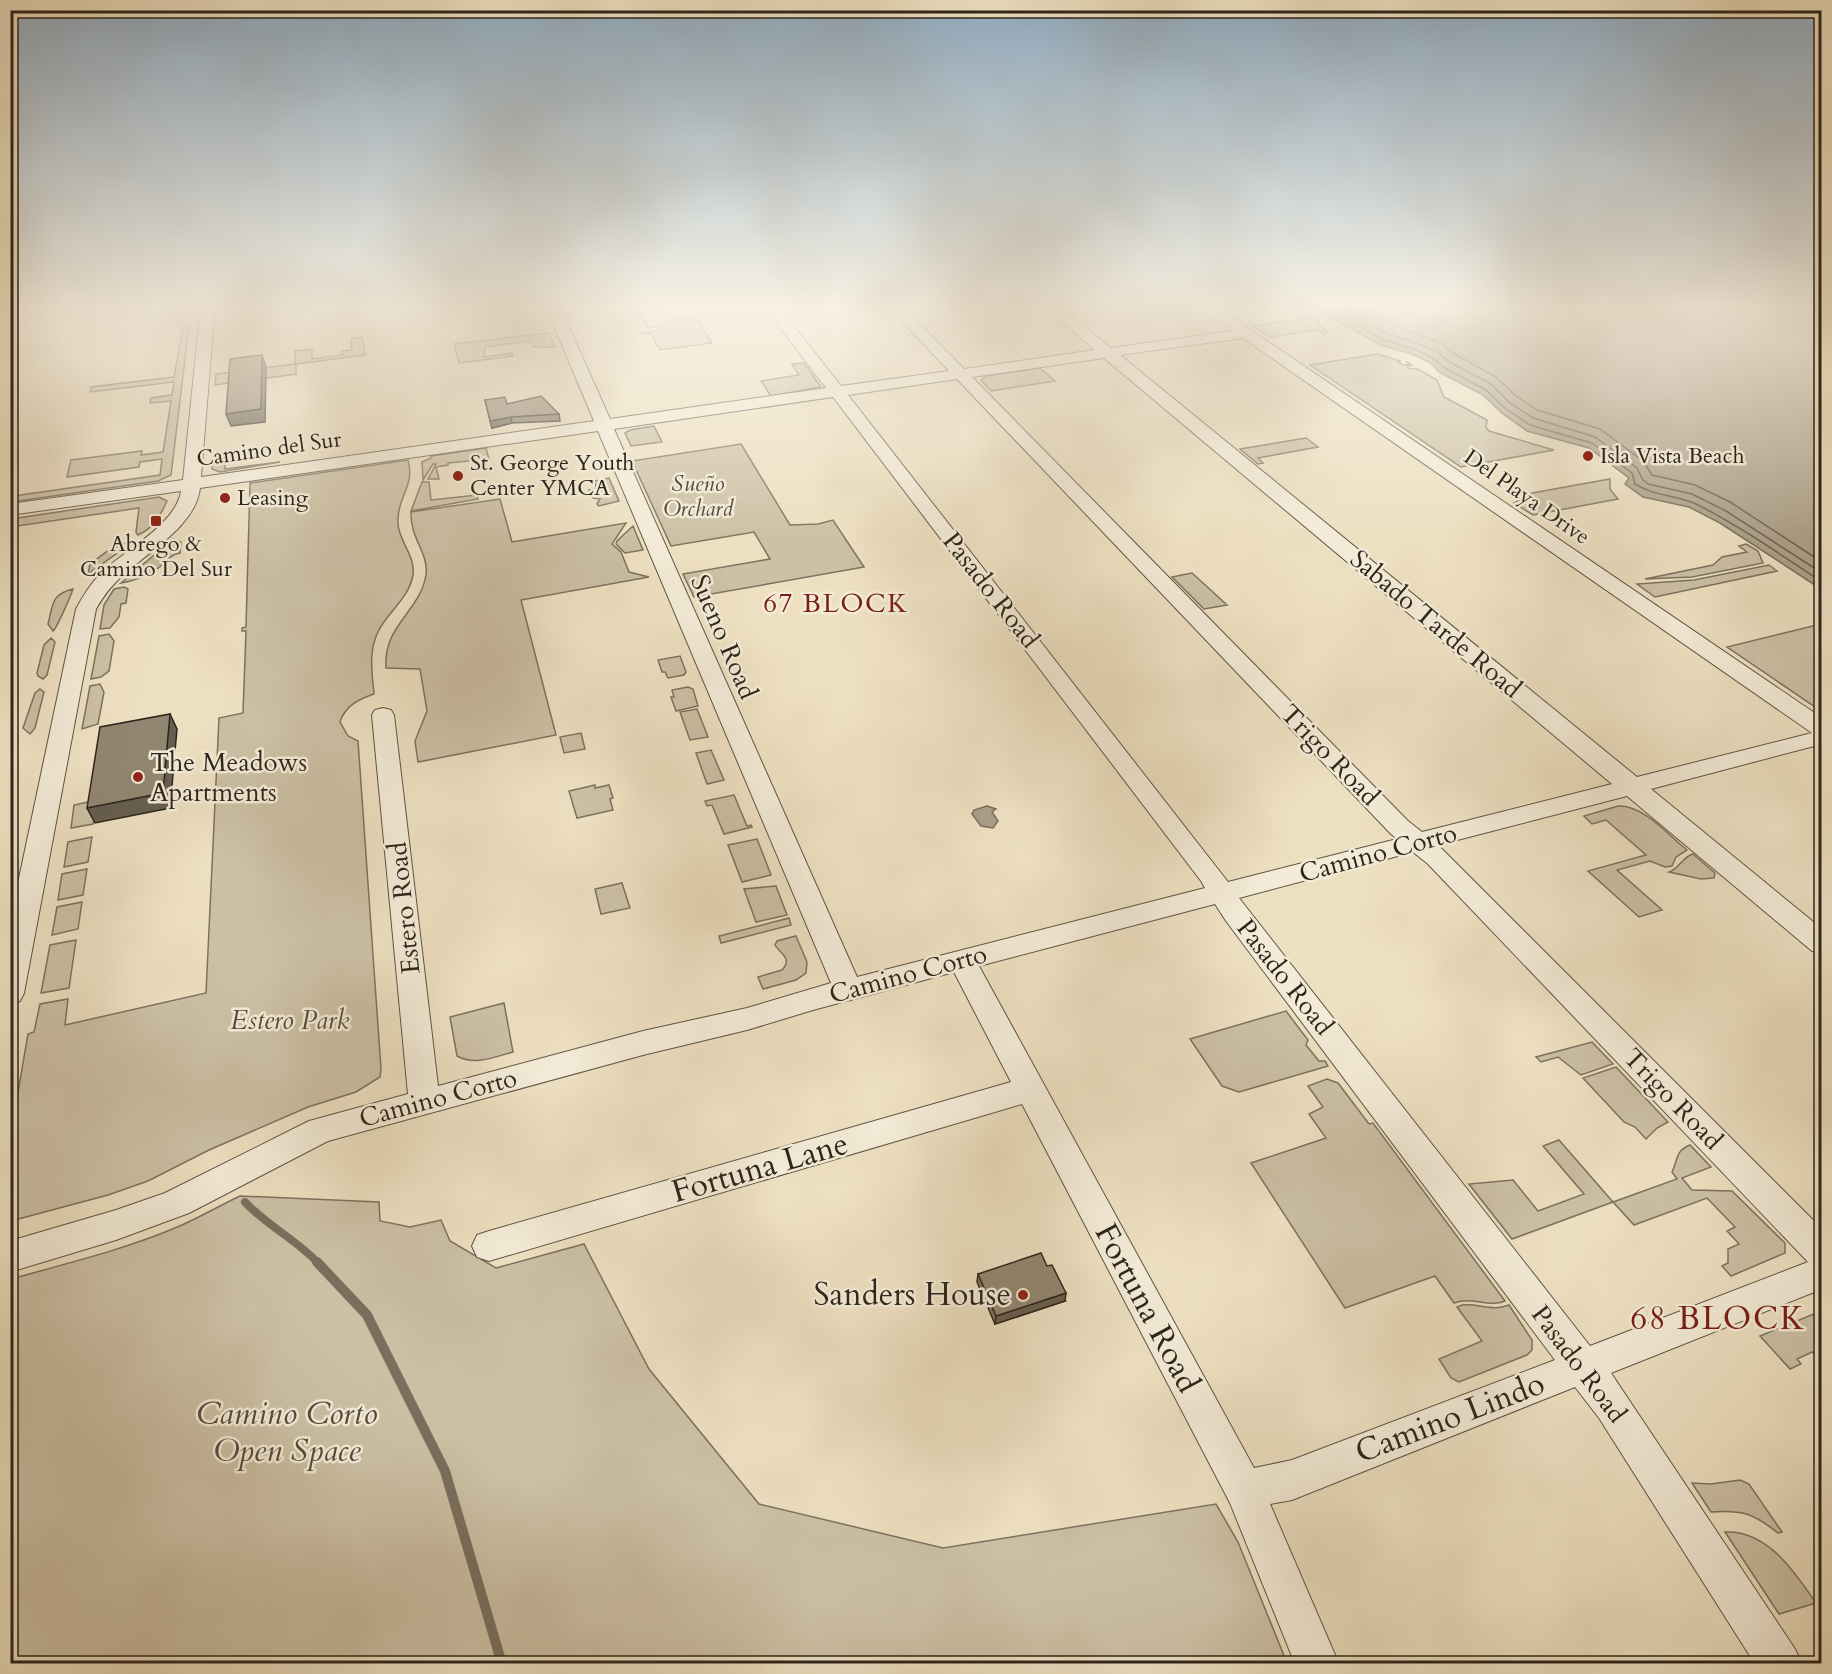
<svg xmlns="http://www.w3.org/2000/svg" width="1832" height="1674" font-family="Cardo,serif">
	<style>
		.green { fill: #ccc0a5; stroke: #7c7260; stroke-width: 1.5 }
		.water { fill: #aca089; stroke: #796f5d; stroke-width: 1.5 }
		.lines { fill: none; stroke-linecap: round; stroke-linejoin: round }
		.shore { stroke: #6c6252; stroke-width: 1.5 }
		.stream-far1 { stroke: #796f5d; stroke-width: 8 }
		.stream { stroke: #796f5d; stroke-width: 10 }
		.street-casing { stroke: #5d5444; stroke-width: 2 }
		.street { fill: #f3ebd7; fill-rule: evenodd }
		.wall { fill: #7d7361; stroke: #2d251b; stroke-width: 1.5 }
		.shaded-wall { fill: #665e4f; stroke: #2d251b; stroke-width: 1.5 }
		.building { fill: #918671; stroke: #2d251b; stroke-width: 1.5 }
		.poi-dot { fill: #8f2418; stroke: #f3ebd7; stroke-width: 2 }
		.labels { text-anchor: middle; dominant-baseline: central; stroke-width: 5; stroke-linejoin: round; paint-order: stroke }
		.far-street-label { font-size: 22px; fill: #2d251b; stroke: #f3ebd7 }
		.far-poi-label { font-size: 22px; fill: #2d251b; stroke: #f3ebd7; text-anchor: start }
		.far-park-label { font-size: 22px; font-style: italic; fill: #554c3e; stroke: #f3ebd7 }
		.street-label { font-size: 26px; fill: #2d251b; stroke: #f3ebd7 }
		.poi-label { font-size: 26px; fill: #2d251b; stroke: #f3ebd7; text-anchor: start }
		.park-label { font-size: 26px; font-style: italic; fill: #554c3e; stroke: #f3ebd7 }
		.neighbourhood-label { font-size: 27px; letter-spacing: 1.5px; fill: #7a1f14; stroke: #f3ebd7 }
		.near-street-label { font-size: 32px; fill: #2d251b; stroke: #f3ebd7 }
		.near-poi-label { font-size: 32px; fill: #2d251b; stroke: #f3ebd7; text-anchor: end }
		.near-park-label { font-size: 32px; font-style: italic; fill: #554c3e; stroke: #f3ebd7 }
		.near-neighbourhood-label { font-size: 33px; letter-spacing: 1.5px; fill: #7a1f14; stroke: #f3ebd7 }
	</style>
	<rect width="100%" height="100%" fill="#ede0c1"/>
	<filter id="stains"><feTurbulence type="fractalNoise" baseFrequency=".00333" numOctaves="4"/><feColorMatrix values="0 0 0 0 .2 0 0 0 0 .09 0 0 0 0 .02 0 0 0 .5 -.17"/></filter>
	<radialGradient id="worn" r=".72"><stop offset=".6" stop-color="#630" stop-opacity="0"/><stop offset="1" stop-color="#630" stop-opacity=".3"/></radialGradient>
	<path class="green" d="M 661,305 L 670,319 L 695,316 L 712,343 L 660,350 L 651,334 L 641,333 L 658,330 L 657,327 L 648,328 L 638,313 L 654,311 L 652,307 L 646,308 L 645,306 Z
		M 1295,307 L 1303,313 L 1319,321 L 1320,326 L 1328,332 L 1325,335 L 1318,330 L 1270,337 L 1253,326 L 1301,319 L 1287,309 Z
		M 189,326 L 171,475 L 158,481 L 11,502 L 14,496 L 160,475 L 162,459 L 140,462 L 139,467 L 67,477 L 71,460 L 142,451 L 141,455 L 163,452 L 171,401 L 150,403 L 151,398 L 172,395 L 174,382 L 90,392 L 91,387 L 174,377 L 183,327 Z
		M 549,333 L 555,347 L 533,347 L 531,341 L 485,347 L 484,357 L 512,353 L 513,356 L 459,363 L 454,344 Z
		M 362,337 L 365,355 L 296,364 L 296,374 L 215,385 L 216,374 L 295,364 L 295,351 L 312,349 L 312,359 L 342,355 L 342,351 L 352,350 L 351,339 Z
		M 1377,354 L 1400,361 L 1398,362 L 1404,365 L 1409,364 L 1406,361 L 1412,365 L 1407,366 L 1408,368 L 1418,369 L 1437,380 L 1444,397 L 1487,420 L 1486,427 L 1489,431 L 1554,450 L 1461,467 L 1310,365 Z
		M 804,363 L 821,387 L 771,396 L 761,381 L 799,375 L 792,364 Z
		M 1040,368 L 1055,381 L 991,391 L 981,380 L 987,376 Z
		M 654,426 L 662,442 L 631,446 L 625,433 L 630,430 Z
		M 1306,438 L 1318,447 L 1258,458 L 1263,463 L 1258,464 L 1240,449 Z
		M 741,444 L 790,525 L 818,524 L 833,520 L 864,567 L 694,597 L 683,574 L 770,559 L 754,532 L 671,546 L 632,461 Z
		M 486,448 L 489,459 L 448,463 L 448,465 L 436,467 L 439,479 L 428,479 L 436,464 L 433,464 L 423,480 L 422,462 L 431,458 L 431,456 Z
		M 226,452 L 225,469 L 280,462 L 220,472 L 212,469 L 213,454 Z
		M 408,460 C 415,485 399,495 398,518 C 396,539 416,555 413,575 C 409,598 389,611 379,630 C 368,650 372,672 374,694 C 359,699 345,706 340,722 L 348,736 L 358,741 L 381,1069 L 380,1077 L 356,1092 L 308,1107 L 209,1150 L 148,1181 L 108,1195 L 11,1221 L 11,1133 L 28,1034 L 34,1032 L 40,1004 L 68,999 L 65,1025 L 206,993 L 219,718 L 243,713 L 246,631 L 242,631 L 242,628 L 246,627 L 250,483 Z
		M 609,478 L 619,501 L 599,506 L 597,504 L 600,499 L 593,498 L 589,490 L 597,489 L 594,481 Z
		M 1610,479 L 1610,489 L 1618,499 L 1533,515 L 1514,503 L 1532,493 Z
		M 422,482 L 429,482 L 431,500 L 477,495 L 478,499 L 411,511 Z
		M 159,497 L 167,501 C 160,516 154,528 138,535 L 136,532 L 139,508 L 11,527 L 11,519 Z
		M 500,499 L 512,542 L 626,523 L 612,544 L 621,552 L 629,572 L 649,577 L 521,600 L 556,735 L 418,762 L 415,741 L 427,711 L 420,669 L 386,668 C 383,625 420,612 426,575 C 429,553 410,539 411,512 Z
		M 633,526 L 643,550 L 625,553 L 616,544 L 617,541 Z
		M 173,539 L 181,542 L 180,553 C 169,555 165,563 157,569 C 146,577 134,581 121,583 Z
		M 131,541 L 130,544 L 88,574 L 90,564 L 109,550 Z
		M 1746,544 L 1758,551 L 1763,563 L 1692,577 L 1645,579 L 1713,565 L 1722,557 L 1747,552 L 1739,546 Z
		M 1769,565 L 1777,571 L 1655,597 L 1637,584 L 1694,580 Z
		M 1192,573 L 1227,605 L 1204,609 L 1172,577 Z
		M 124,587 L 128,589 L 126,603 L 121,604 L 119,617 L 110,628 L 100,629 L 104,605 L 114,589 Z
		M 73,589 C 71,595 57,628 53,631 L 48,624 C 53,605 51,594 73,589 Z
		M 1821,624 L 1821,711 L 1727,647 Z
		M 109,634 L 114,641 L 109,671 L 101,677 L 91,679 L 99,636 Z
		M 51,638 L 55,642 L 47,675 L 43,679 L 38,676 L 37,673 L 44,645 Z
		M 680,656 L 686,672 L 684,675 L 668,678 L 665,672 L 662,672 L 658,660 Z
		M 100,684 L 104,692 L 98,724 L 82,729 L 90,686 Z
		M 688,687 L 693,689 L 698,706 L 676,711 L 671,697 L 674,697 L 672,690 Z
		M 40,689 L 44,692 L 35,728 L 30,734 L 23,728 L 35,693 Z
		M 697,709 L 708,737 L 690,740 L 680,712 Z
		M 581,733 L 585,749 L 564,753 L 560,737 Z
		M 711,750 L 724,780 L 707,784 L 696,753 Z
		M 595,785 L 595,788 L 609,785 L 613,798 L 610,799 L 613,810 L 577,818 L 569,791 Z
		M 734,795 L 747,826 L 751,825 L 752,827 L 724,834 L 712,805 L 707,806 L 705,801 Z
		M 97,800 L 93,824 L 71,828 L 74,805 Z
		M 1618,806 C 1644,805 1668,835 1687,850 L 1676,857 L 1672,866 L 1665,867 L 1650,861 L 1617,870 L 1662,910 L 1639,917 L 1588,871 L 1646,855 L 1606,820 L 1592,824 L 1584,816 Z
		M 92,837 L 88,862 L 64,867 L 68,842 Z
		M 757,839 L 771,875 L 742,882 L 728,845 Z
		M 1693,854 L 1715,873 L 1714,878 L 1701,879 L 1669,872 C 1681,867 1681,858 1693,854 Z
		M 87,869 L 83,895 L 58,900 L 62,874 Z
		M 622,883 L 630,908 L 601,914 L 595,889 Z
		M 776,886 L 787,915 L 756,922 L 744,889 Z
		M 82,902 L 78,929 L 52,935 L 57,907 Z
		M 789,918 L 791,925 L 721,943 L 719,936 Z
		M 796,936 L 807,962 L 806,973 L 796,980 L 763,989 L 758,977 L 782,970 C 793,958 780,954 775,945 L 777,941 Z
		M 76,940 L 69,988 L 41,993 L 50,945 Z
		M 504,1003 L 513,1052 C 494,1057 475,1066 457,1056 L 450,1017 Z
		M 1286,1011 L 1308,1040 L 1306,1045 L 1319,1061 L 1325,1061 L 1328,1066 L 1239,1092 L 1222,1086 L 1190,1039 Z
		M 1592,1042 L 1613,1064 L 1581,1075 L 1558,1057 L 1541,1062 L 1536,1057 Z
		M 1616,1067 L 1668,1122 L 1657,1128 L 1646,1139 L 1635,1127 L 1624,1122 L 1583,1078 Z
		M 1327,1079 L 1338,1083 L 1369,1124 L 1373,1123 L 1505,1301 C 1488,1308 1472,1296 1454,1303 L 1435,1276 L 1345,1308 L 1251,1163 L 1326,1138 L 1309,1114 L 1323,1107 L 1308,1086 Z
		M 1559,1140 L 1613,1202 L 1677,1179 L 1672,1172 C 1678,1160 1675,1151 1690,1145 L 1711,1167 L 1682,1178 L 1692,1190 L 1732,1191 L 1785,1243 L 1785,1253 L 1731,1276 L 1722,1266 L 1728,1263 L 1728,1249 L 1739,1244 L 1727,1231 L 1735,1227 L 1707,1198 L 1634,1225 L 1613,1202 L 1512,1239 L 1469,1184 L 1513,1180 L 1538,1211 L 1584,1194 L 1543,1146 Z
		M 240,1196 L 379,1202 L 380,1221 L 410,1227 L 441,1220 L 450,1241 L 496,1268 L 584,1244 L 649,1369 L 759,1504 L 943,1548 L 1216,1504 L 1238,1542 L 1287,1663 L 11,1664 L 11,1279 C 68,1263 127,1249 182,1225 C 202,1216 221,1205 240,1196 Z
		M 1462,1305 C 1479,1303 1492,1312 1509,1305 L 1532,1340 L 1532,1350 L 1527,1355 L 1459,1382 L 1451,1378 L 1439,1359 L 1482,1341 L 1457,1307 Z
		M 1821,1311 L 1821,1357 L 1819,1359 L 1812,1352 L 1797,1359 L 1801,1364 L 1790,1369 L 1760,1336 Z
		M 1740,1480 L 1749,1484 L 1782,1532 L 1778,1533 C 1753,1513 1743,1510 1711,1512 L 1692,1483 L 1711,1484 Z
		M 1725,1532 C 1767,1530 1794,1571 1816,1603 L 1779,1614 Z"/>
	<path class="water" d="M 1313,305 L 1821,305 L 1821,589 L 1720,523 L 1689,507 L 1643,497 L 1625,484 L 1629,478 L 1589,448 L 1527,431 L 1502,413 L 1483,395 L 1439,372 L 1431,363 L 1412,354 L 1381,345 L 1326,315 Z
		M 987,806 L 996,809 L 992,812 L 998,821 L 993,828 L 981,826 L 972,814 L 974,810 Z"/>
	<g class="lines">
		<path class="shore" d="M 1323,305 L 1384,340 L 1414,349 L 1433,358 L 1443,367 L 1486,390 L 1506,409 L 1530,425 L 1592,443 L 1632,473 L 1635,484 C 1654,496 1676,495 1696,504 C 1740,526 1781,555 1822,582
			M 1335,305 L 1387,333 L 1437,351 L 1448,361 L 1491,384 L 1510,403 L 1533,418 L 1595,437 L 1637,468 L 1643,480 L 1648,484 L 1692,494 L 1726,511 L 1822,573
			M 1356,305 L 1390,324 L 1441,343 L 1453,353 L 1496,377 L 1516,396 L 1537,410 L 1600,429 L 1643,461 L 1652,475 L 1695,485 L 1730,502 L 1822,562"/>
		<path class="stream-far1" d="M 245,1202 C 267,1226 296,1239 319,1264"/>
		<path class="stream" d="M 317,1262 L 367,1315 L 445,1471 L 502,1664"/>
		<g class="street-casing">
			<path id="street" d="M 201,305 L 215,305 L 201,477 L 594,421 L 545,305 L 559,305 L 610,419 L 826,388 L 763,305 L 777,305 L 841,386 L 949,371 L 887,305 L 901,305 L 964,369 L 1095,350 L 1043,305 L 1058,305 L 1111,348 L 1233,331 L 1198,305 L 1214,305 L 1822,718 L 1822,744 L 1651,789 L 1822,929 L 1822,954 L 1812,951 L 1627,796 L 1438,845 L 1822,1229 L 1822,1289 L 1611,1373 L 1795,1649 L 1802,1664 L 1755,1664 L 1599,1418 L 1575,1387 L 1292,1500 L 1270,1504 L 1339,1664 L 1295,1664 L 1230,1503 L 1022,1104 L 489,1261 L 477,1257 L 472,1246 L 477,1235 L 489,1231 L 1011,1082 L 954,972 L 813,1010 L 747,1030 L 643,1055 L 328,1141 L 189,1213 L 116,1240 L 10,1272 L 10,1241 L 116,1210 L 165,1193 L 309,1121 L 408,1094 L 372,715 L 375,710 L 383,708 L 391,710 L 394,715 L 438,1086 L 643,1031 L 747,1008 L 831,983 L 598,431 L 200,488 C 196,528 140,556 115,583 C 107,591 102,599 96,609 L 24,993 L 20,1001 L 10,1004 L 10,921 L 76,609 C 83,596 90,585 100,574 C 123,551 176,525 181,491 L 10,515 L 10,504 L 183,480 ZM 1243,338 L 1812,733 L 1637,777 L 1120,355 ZM 1104,358 L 1612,784 L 1422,832 L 1408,821 L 972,377 ZM 957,379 L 1390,833 L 1397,839 L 1228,882 L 848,395 ZM 833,397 L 1201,881 L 1205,888 L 857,977 L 614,429 ZM 1413,852 L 1428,864 L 1808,1262 L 1590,1346 L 1239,898 ZM 1215,904 L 1226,921 L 1555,1360 L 1292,1460 L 1254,1468 L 979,966 Z"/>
		</g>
		<use href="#street" class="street"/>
	</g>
	<path class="wall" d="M 485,400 L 559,414 L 560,421 L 512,423 L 492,428 Z
		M 978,1274 L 1065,1301 L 995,1324 L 977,1282 Z"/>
	<path class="shaded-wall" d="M 112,305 L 157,305 L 114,310 Z
		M 262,355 L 266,367 L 265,422 L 231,426 L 226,414 Z
		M 511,417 L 512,423 L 492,428 L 490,421 Z
		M 170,714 L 177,729 L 170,808 L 95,823 L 87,808 Z
		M 1066,1293 L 1065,1301 L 995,1324 L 996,1316 Z"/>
	<path class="building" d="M 262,355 L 261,409 L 226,414 L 230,359 Z
		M 541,396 L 559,414 L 511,417 L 490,421 L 485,400 L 505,397 L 507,404 Z
		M 170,714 L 163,793 L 87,808 L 100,727 Z
		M 1041,1253 L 1047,1266 L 1052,1265 L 1066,1293 L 996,1316 L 978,1274 Z"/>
	<linearGradient id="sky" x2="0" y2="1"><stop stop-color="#90acc2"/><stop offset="0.57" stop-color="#f7f1e3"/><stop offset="1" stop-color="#f7f1e3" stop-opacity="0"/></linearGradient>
	<rect width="1832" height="539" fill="url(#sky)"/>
	<g class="poi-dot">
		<circle cx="1588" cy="456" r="6"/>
		<circle cx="458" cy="476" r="6"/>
		<circle cx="225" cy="498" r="6"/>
		<rect x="150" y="515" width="12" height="12" rx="3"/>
		<circle cx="138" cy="777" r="6"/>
		<circle cx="1023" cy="1295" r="6"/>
	</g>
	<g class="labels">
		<g class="far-street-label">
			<text transform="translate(269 449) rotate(-8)">Camino del Sur</text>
			<text transform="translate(1527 497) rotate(35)">Del Playa Drive</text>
		</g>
		<g class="far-poi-label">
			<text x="1600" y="456">Isla Vista Beach</text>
			<text x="470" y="463">St. George Youth<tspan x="470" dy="25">Center YMCA</tspan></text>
			<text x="237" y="498">Leasing</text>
			<text x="156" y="544" text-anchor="middle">Abrego &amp;<tspan x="156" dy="25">Camino Del Sur</tspan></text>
		</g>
		<g class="far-park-label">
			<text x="698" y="484">Sueño<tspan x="698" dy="25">Orchard</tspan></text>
		</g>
		<g class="street-label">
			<text transform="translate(991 590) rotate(52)">Pasado Road</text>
			<text transform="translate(1436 624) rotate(40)">Sabado Tarde Road</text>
			<text transform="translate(724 637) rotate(67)">Sueno Road</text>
			<text transform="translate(1330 755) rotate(46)">Trigo Road</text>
			<text transform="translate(1378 853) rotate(-15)">Camino Corto</text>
			<text transform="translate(404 908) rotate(-96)">Estero Road</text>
			<text transform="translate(908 974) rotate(-15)">Camino Corto</text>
			<text transform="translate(1285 977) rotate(52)">Pasado Road</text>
			<text transform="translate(438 1098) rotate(-15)">Camino Corto</text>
			<text transform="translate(1673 1099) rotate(46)">Trigo Road</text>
			<text transform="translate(1579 1364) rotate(53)">Pasado Road</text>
		</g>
		<g class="poi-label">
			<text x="150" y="762">The Meadows<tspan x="150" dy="30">Apartments</tspan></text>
		</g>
		<g class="park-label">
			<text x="290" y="1020">Estero Park</text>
		</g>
		<g class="neighbourhood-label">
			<text x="836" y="603">67 BLOCK</text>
		</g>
		<g class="near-street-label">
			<text transform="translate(760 1168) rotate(-16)">Fortuna Lane</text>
			<text transform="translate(1147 1308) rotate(62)">Fortuna Road</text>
			<text transform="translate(1450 1418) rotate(-21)">Camino Lindo</text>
		</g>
		<g class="near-poi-label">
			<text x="1011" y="1295">Sanders House</text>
		</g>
		<g class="near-park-label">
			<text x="287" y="1414">Camino Corto<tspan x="287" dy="37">Open Space</tspan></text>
		</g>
		<g class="near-neighbourhood-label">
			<text x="1718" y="1318">68 BLOCK</text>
		</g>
	</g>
	<rect width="1832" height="1674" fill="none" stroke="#ede0c1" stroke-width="36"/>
	<rect x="12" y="12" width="1808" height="1650" fill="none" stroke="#2d251b" stroke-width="3"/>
	<rect x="18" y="18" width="1796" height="1638" fill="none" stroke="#2d251b" stroke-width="1.5"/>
	<rect width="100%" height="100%" filter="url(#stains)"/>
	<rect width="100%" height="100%" fill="url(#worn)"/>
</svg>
